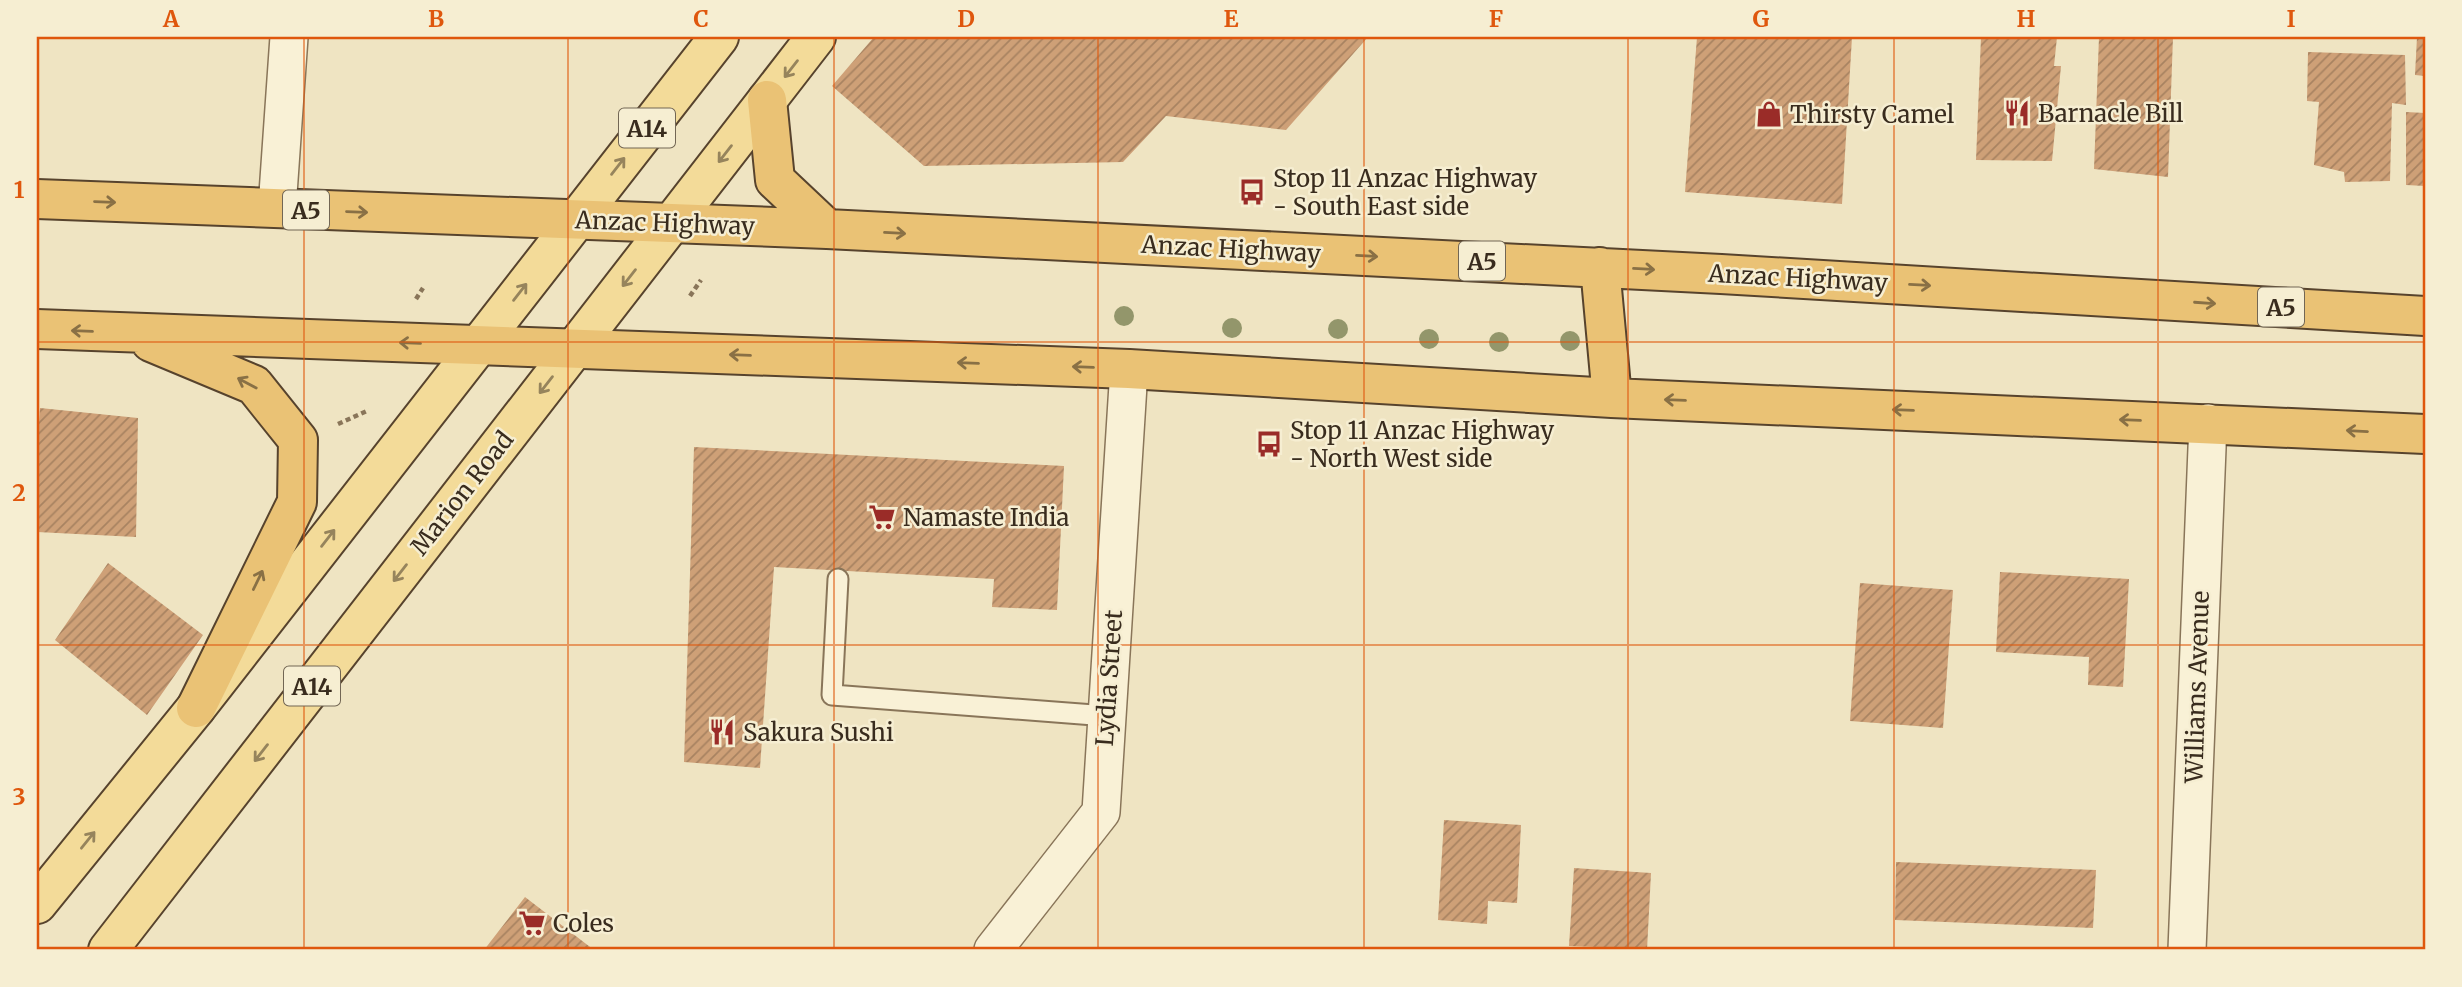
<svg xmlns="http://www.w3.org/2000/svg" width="2462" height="987" font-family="Merriweather,serif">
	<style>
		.building { fill: url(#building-hatch) }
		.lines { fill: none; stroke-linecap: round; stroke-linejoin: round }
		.service-casing { stroke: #897559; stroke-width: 23 }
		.minor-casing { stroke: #897559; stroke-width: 40 }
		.primary-casing { stroke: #57432d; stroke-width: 42 }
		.trunk-casing { stroke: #57432d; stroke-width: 42 }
		.path { stroke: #897559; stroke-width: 4.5; stroke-dasharray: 5 3.5; stroke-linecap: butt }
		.service { stroke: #f9f1d6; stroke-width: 19 }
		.minor { stroke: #f9f1d6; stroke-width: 37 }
		.primary { stroke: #f3db99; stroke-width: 38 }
		.trunk { stroke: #eac275; stroke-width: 38 }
		.tree { fill: #93966b }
		.oneway { stroke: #96845c }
		.oneway2 { stroke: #897045 }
		.grid { fill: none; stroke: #df570d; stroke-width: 2; stroke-opacity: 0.55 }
		.labels { text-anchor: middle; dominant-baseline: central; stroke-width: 5; stroke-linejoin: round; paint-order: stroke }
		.shield { fill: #f6eed2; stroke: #726654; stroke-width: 2 }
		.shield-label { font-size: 23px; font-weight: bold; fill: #392c1e }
		.poi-label { font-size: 24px; fill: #392c1e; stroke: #f6eed2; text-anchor: start }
		.street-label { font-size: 24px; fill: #392c1e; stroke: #f6eed2 }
		.neatline { fill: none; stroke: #df570d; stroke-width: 2.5 }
		.grid-label { font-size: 23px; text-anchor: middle; font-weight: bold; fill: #df570d }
	</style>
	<defs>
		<pattern id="building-hatch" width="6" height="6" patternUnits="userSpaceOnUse" patternTransform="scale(1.75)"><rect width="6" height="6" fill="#cea077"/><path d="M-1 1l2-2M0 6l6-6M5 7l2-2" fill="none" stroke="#a88361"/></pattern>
	</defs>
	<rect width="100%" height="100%" fill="#efe4c2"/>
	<path class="building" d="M 874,37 L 1368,37 L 1286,130 L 1166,116 L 1123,162 L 924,166 L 832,86 Z
		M 1697,37 L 1852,37 L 1842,204 L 1685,192 Z
		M 1981,37 L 2057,37 L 2054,66 L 2061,66 L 2052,161 L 1976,160 Z
		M 2099,37 L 2173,37 L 2168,177 L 2094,169 Z
		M 2417,37 L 2425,37 L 2425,76 L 2415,75 Z
		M 2308,52 L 2405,55 L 2406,105 L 2392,103 L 2390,181 L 2345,182 L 2344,172 L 2314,165 L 2319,102 L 2307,101 Z
		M 2406,112 L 2425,113 L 2425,186 L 2406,185 Z
		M 40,408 L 138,418 L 136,537 L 37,532 L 37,452 Z
		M 694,447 L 1064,466 L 1057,610 L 992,607 L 994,579 L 774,567 L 760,768 L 684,762 Z
		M 108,563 L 203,635 L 147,715 L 55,640 Z
		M 2000,572 L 2129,579 L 2123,687 L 2088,685 L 2089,657 L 1996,652 Z
		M 1860,583 L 1953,590 L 1943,728 L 1850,721 Z
		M 1444,820 L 1521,825 L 1517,903 L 1488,901 L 1487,924 L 1438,920 Z
		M 1896,862 L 2096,870 L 2093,928 L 1895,920 Z
		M 1574,868 L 1651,873 L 1647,950 L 1597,950 L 1597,947 L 1569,946 Z
		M 525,897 L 594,950 L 484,950 Z"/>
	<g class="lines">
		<g class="service-casing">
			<path id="service" d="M 838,579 L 832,695 L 1107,716"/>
		</g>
		<g class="minor-casing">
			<path id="minor" d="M 277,208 L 289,37
				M 993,950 L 1101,812 L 1129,369
				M 2187,950 L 2208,423"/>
		</g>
		<g class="primary-casing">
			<path id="primary" d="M 37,904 L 196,708 L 719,37
				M 108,950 L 816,37"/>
		</g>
		<g class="trunk-casing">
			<path id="trunk" d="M 767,100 L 775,180 L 827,229
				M 37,199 L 827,229 L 1721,274 L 2425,316
				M 1600,267 L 1612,398
				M 37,329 L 1129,369 L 1612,398 L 2425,434
				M 151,342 L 254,385 L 298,440 L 297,502 L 196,708"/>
		</g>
		<path class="path" d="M 690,296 L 701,280
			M 416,299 L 423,288
			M 338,424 L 369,410"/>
		<use href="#service" class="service"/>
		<use href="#minor" class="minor"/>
		<use href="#primary" class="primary"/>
		<use href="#trunk" class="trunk"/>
	</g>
	<g class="tree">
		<circle cx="1124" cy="316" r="10"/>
		<circle cx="1232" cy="328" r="10"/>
		<circle cx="1338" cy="329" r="10"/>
		<circle cx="1429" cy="339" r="10"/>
		<circle cx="1570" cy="341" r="10"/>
		<circle cx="1499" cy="342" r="10"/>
	</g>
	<defs><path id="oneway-shaft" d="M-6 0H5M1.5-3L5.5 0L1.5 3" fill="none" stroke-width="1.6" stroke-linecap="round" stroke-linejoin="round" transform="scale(1.75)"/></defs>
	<g class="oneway">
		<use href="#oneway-shaft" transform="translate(791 69) rotate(128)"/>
		<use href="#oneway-shaft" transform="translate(725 154) rotate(128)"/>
		<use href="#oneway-shaft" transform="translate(618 166) rotate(-52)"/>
		<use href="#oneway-shaft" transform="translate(629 278) rotate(128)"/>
		<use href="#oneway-shaft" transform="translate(520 292) rotate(-52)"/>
		<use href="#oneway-shaft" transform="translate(546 385) rotate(128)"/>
		<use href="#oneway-shaft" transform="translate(328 538) rotate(-52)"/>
		<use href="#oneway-shaft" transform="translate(400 573) rotate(128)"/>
		<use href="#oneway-shaft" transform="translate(261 753) rotate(128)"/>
		<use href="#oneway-shaft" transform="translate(88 840) rotate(-51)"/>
	</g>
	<g class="oneway2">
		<use href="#oneway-shaft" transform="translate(105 202) rotate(2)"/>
		<use href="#oneway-shaft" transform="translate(357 212) rotate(2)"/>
		<use href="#oneway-shaft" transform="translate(895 233) rotate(3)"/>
		<use href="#oneway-shaft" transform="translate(1367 256) rotate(3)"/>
		<use href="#oneway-shaft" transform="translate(1644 269) rotate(3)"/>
		<use href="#oneway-shaft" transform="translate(1920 285) rotate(3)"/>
		<use href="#oneway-shaft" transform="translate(2205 303) rotate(4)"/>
		<use href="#oneway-shaft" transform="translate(82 331) rotate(-178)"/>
		<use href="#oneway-shaft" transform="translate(410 343) rotate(-178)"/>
		<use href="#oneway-shaft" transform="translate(740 355) rotate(-178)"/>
		<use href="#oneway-shaft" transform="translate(968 363) rotate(-178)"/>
		<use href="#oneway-shaft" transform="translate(1083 367) rotate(-178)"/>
		<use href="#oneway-shaft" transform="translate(247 383) rotate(-152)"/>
		<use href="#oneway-shaft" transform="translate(1675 400) rotate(-178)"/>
		<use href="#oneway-shaft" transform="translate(1903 410) rotate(-178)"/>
		<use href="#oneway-shaft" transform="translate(2130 420) rotate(-178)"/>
		<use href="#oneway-shaft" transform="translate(2357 431) rotate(-177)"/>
		<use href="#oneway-shaft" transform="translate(258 580) rotate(-64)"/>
	</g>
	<path class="grid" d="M 304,37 L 304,950M 568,37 L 568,950M 834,37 L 834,950M 1098,37 L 1098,950M 1364,37 L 1364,950M 1628,37 L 1628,950M 1894,37 L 1894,950M 2158,37 L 2158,950M 37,342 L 2425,342M 37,645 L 2425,645"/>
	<defs>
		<g id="restaurant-bare" transform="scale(2.1)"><path d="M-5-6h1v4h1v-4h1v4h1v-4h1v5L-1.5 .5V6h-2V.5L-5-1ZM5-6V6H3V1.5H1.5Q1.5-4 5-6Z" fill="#9a2c28" stroke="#f6eed2" stroke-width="2.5" paint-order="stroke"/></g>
		<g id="shop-bare" transform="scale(2.1)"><path d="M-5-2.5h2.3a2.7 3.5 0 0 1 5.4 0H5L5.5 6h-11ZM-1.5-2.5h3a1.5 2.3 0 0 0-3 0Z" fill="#9a2c28" stroke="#f6eed2" stroke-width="2.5" paint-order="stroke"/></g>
		<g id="bus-bare" transform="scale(2.1)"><path d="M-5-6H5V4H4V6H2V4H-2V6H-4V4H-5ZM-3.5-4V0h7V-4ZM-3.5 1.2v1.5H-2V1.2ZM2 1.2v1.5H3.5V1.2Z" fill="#9a2c28" stroke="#f6eed2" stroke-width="2.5" paint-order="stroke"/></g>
		<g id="supermarket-bare" transform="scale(2.1)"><path d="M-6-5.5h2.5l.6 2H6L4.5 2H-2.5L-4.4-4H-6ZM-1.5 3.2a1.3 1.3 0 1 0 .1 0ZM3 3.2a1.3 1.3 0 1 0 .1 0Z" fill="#9a2c28" stroke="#f6eed2" stroke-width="2.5" paint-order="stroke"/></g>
	</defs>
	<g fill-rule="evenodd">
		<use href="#restaurant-bare" x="2017" y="113"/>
		<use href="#shop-bare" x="1769" y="114"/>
		<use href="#bus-bare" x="1252" y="192"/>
		<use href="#bus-bare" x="1269" y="444"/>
		<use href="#supermarket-bare" x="882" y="517"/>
		<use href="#restaurant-bare" x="722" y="732"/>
		<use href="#supermarket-bare" x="532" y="923"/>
	</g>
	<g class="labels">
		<g class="shield">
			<rect x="619" y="108.5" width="56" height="39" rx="5"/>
			<rect x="283" y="190.5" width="46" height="39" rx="5"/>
			<rect x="1459" y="241.5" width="46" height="39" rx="5"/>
			<rect x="2258" y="287.5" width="46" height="39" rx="5"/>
			<rect x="284" y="666.5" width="56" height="39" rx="5"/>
		</g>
		<g class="shield-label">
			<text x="647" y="128">A14</text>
			<text x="306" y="210">A5</text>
			<text x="1482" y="261">A5</text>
			<text x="2281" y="307">A5</text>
			<text x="312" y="686">A14</text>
		</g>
		<g class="poi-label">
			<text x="2038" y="113">Barnacle Bill</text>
			<text x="1790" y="114">Thirsty Camel</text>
			<text x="1273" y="178">Stop 11 Anzac Highway<tspan x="1273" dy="28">- South East side</tspan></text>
			<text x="1290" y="430">Stop 11 Anzac Highway<tspan x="1290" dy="28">- North West side</tspan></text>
			<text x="903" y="517">Namaste India</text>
			<text x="743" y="732">Sakura Sushi</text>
			<text x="553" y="923">Coles</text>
		</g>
		<g class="street-label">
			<text transform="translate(665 223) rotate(2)">Anzac Highway</text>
			<text transform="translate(1231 249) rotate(3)">Anzac Highway</text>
			<text transform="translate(1798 278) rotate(3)">Anzac Highway</text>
			<text transform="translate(462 493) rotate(-52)">Marion Road</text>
			<text transform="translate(1109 678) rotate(-86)">Lydia Street</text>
			<text transform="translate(2197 687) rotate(-88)">Williams Avenue</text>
		</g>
	</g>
	<rect width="2462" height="987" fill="none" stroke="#f6eed2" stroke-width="77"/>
	<rect x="38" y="38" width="2386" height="910" class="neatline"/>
	<g class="grid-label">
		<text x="171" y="27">A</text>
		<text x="436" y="27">B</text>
		<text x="701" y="27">C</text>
		<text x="966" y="27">D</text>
		<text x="1231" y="27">E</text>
		<text x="1496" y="27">F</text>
		<text x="1761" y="27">G</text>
		<text x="2026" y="27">H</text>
		<text x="2291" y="27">I</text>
		<text x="19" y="198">1</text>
		<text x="19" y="501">2</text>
		<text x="19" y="805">3</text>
	</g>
</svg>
